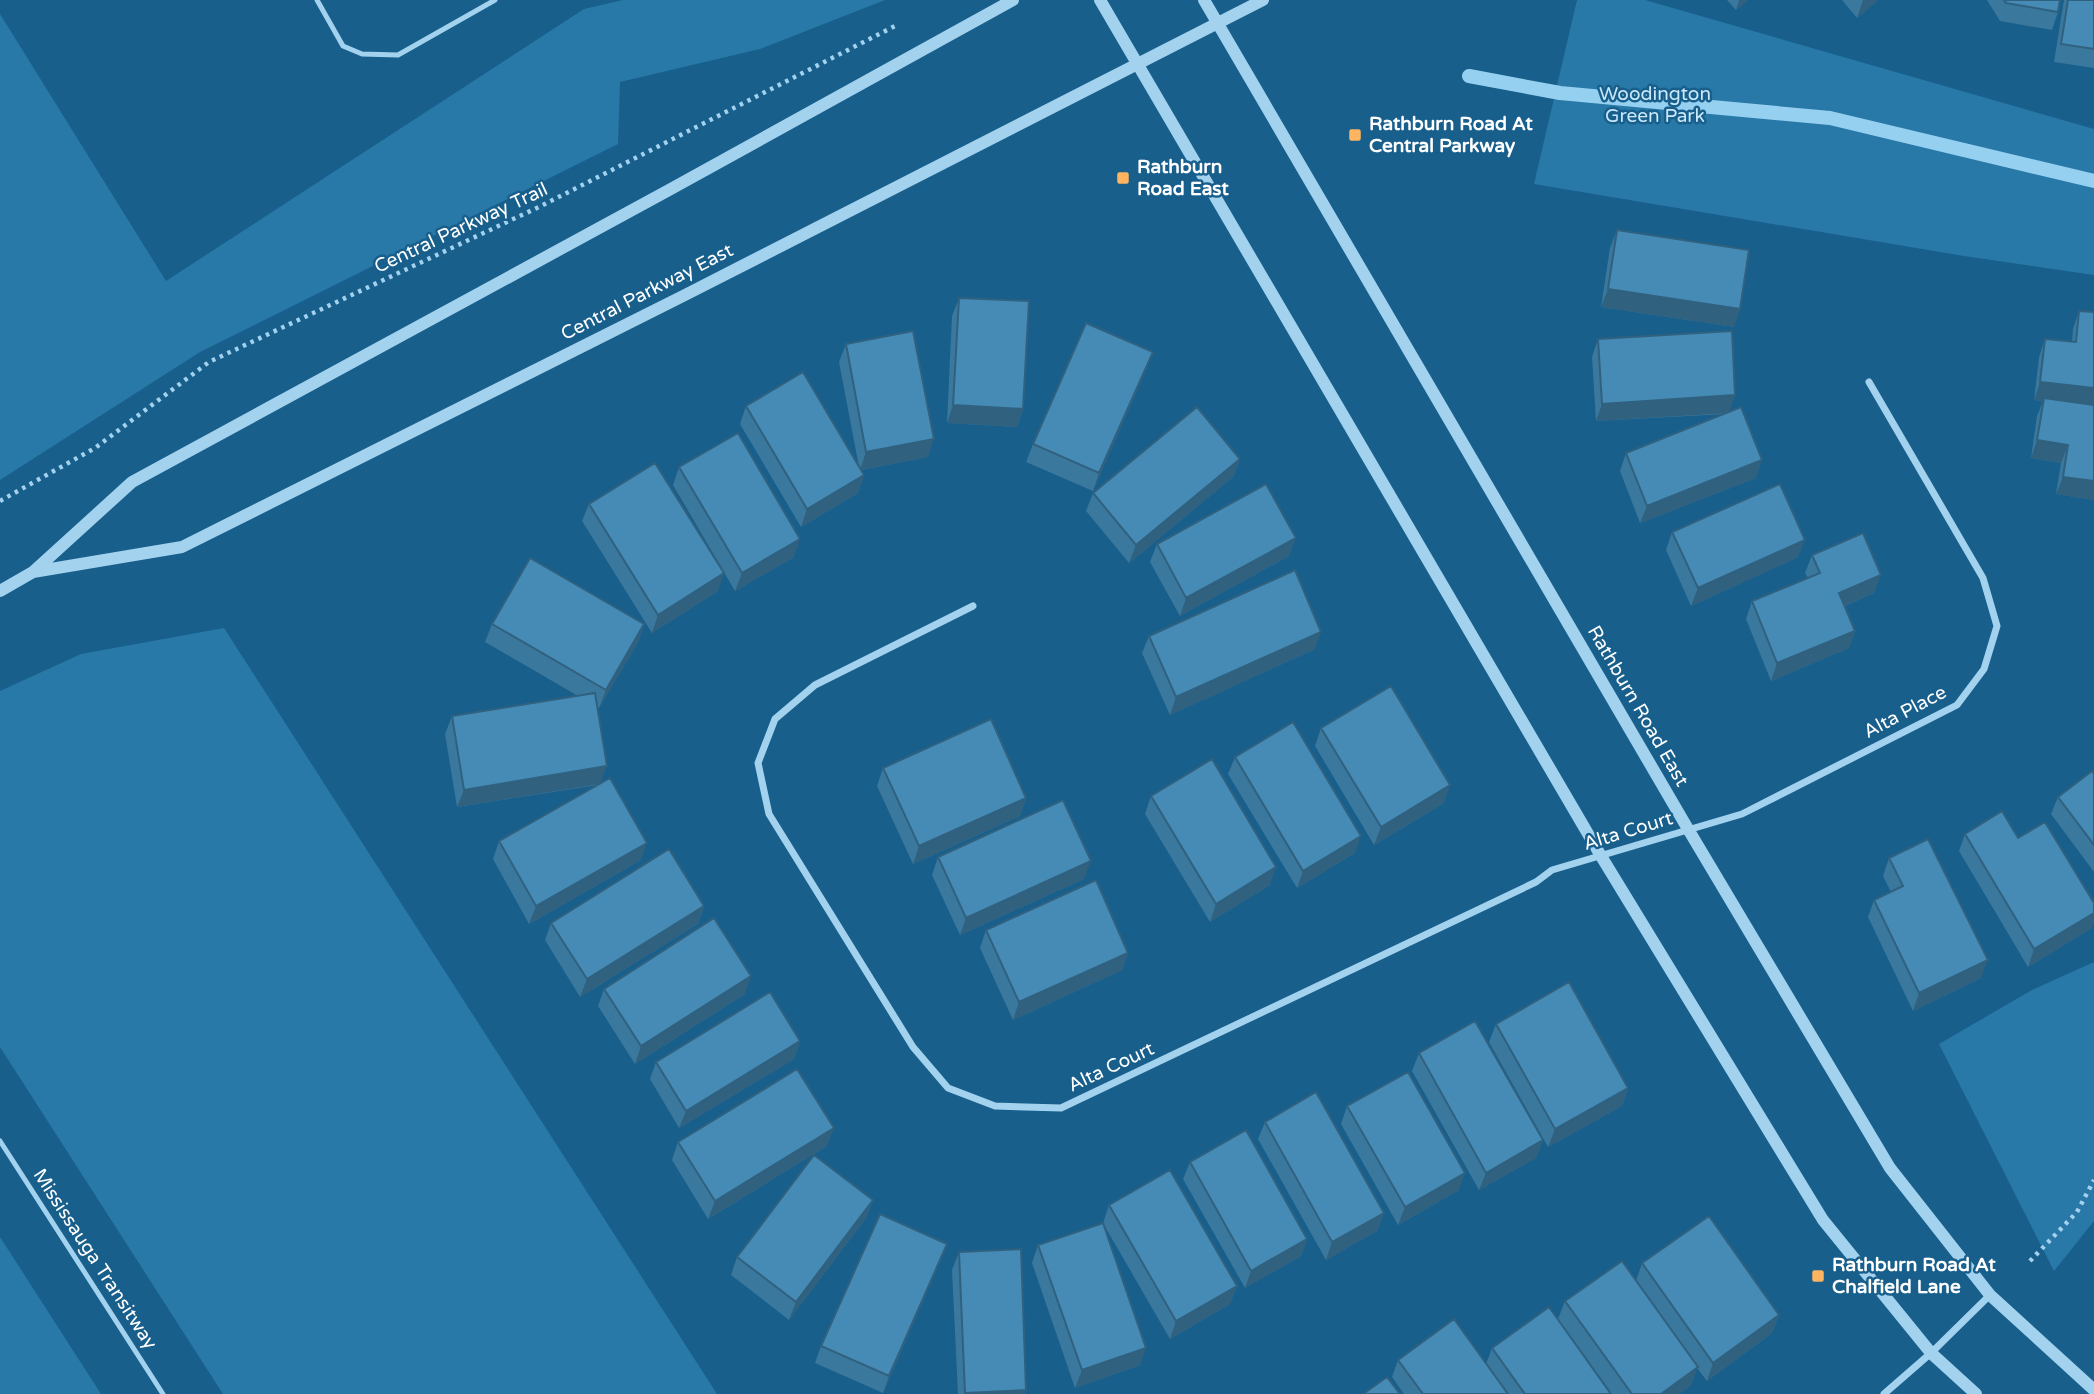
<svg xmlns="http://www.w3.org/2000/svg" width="2094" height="1394" font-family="'Varela Round',sans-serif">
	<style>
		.green { fill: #2879a8 }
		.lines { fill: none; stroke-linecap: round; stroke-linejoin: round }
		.stream { stroke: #95d0f1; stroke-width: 14 }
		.path { stroke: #a3d2ee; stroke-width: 4.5; stroke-dasharray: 3.5 5; stroke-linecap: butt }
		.service { stroke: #a3d2ee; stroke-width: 5 }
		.minor { stroke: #a3d2ee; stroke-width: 7 }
		.tertiary { stroke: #a3d2ee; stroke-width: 12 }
		.wall { fill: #3b789d }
		.shaded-wall { fill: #30617f }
		.building { fill: #458bb6; stroke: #30617f; stroke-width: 2 }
		.poi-dot { fill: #ffb560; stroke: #185f8c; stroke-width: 2.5 }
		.labels { text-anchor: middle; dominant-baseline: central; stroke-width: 5; stroke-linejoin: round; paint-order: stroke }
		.park-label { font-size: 19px; fill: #c9e8fa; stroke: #185f8c }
		.poi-label { font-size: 19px; font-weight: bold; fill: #fff; stroke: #185f8c; text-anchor: start }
		.street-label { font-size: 19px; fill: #fff; stroke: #185f8c }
	</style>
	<rect width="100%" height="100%" fill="#185f8c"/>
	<path class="green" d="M 623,0 L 885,0 L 760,49 L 620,82 L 618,144 L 200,352 L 0,480 L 0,14 L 166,281 L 584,9 Z
		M 1577,0 L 1645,0 L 2094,129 L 2094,275 L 1964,256 L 1534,184 Z
		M 224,628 L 717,1394 L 223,1394 L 0,1047 L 0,691 L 81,654 Z
		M 2094,962 L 2094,1221 L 2054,1271 L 1939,1044 L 2032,990 Z
		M 0,1237 L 101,1394 L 0,1394 Z"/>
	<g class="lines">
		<path class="stream" d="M 1469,76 L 1560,93 L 1830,118 L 2094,181"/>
		<path class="path" d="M 0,501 L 95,448 L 209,362 L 541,206 L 899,24
			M 2030,1261 L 2077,1212 L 2094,1180"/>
		<path class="service" d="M 317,0 L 343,46 L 362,54 L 398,55 L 495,0
			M 0,1141 L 163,1394"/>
		<path class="minor" d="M 973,606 L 815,685 L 775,719 L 758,763 L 769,814 L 913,1047 L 948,1088 L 995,1106 L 1061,1108 L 1536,882 L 1552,870 L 1742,814 L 1957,705 L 1984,669 L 1997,626 L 1983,578 L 1869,382
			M 1884,1394 L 1931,1353 L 1990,1295"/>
		<path class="tertiary" d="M 1100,0 L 1601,856 L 1823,1220 L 1931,1353 L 1976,1394
			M 1204,0 L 1688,829 L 1890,1168 L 1990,1295 L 2094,1390
			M 33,572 L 182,547 L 685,295 L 1263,0
			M 0,591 L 33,572 L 132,482 L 669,190 L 1013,0"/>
	</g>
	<path class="wall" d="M 1727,0 L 1748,0 L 1736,10 Z
		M 1842,0 L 1878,0 L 1857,18 Z
		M 1987,0 L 2060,0 L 2058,12 L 2052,30 L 2000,21 Z
		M 2064,0 L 2094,0 L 2094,68 L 2054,62 Z
		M 1617,230 L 1734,327 L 1601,307 L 1610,248 Z
		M 959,298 L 1023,409 L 1017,427 L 947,423 L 952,316 Z
		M 2079,311 L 2094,312 L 2094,500 L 2056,494 L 2061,463 L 2031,458 L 2037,416 L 2043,401 L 2034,400 L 2039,357 L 2045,339 L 2072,342 L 2073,329 Z
		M 1598,339 L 1735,395 L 1729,412 L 1756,478 L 1640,523 L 1620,471 L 1626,453 L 1725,414 L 1596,421 L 1592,357 Z
		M 846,344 L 928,457 L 861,470 L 864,475 L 858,493 L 801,527 L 740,424 L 746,406 L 859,467 L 839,362 Z
		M 1153,352 L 1146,370 L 1093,491 L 1026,462 L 1033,444 Z
		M 1240,459 L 1233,477 L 1129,563 L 1086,511 L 1093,493 Z
		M 679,467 L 794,557 L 735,591 L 673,485 Z
		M 589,504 L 718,591 L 652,633 L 582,521 Z
		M 1672,532 L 1798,557 L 1691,606 L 1666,550 Z
		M 1157,544 L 1289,556 L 1180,616 L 1150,562 Z
		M 1812,555 L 1874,593 L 1845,606 L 1855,631 L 1849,648 L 1771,681 L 1746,619 L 1752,601 L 1808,578 L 1805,573 Z
		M 492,624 L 644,624 L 638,642 L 599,708 L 597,707 L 600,783 L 641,860 L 529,924 L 493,859 L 499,841 L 598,785 L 457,807 L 445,734 L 452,716 L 578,696 L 485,642 Z
		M 1149,636 L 1315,649 L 1170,715 L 1142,653 Z
		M 1321,728 L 1444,803 L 1374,845 L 1315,746 Z
		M 1235,757 L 1355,853 L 1297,888 L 1228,774 Z
		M 883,768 L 1026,798 L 1020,816 L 913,864 L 877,786 Z
		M 2094,774 L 2094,872 L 2051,814 L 2058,797 Z
		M 1151,796 L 1270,885 L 1210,922 L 1145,814 Z
		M 1965,834 L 2018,838 L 2092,928 L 2028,967 L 1959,851 Z
		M 938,857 L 1084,879 L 960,935 L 932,875 Z
		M 1889,858 L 1981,978 L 1913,1011 L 1868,917 L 1874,900 L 1891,892 L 1883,876 Z
		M 704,906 L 698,924 L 580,997 L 545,940 L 551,923 Z
		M 986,930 L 1128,953 L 1122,970 L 1013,1020 L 980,948 Z
		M 604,989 L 745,994 L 635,1064 L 598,1006 Z
		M 1496,1024 L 1628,1088 L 1622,1106 L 1548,1147 L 1489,1042 Z
		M 800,1041 L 794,1059 L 679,1128 L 650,1079 L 656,1062 Z
		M 1419,1053 L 1543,1140 L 1536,1158 L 1479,1190 L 1412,1071 Z
		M 1347,1106 L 1459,1190 L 1398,1225 L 1341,1124 Z
		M 1265,1122 L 1384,1213 L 1377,1231 L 1326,1260 L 1258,1139 Z
		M 678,1142 L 827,1146 L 708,1219 L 672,1160 Z
		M 1190,1162 L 1307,1239 L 1301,1256 L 1245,1288 L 1183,1179 Z
		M 873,1200 L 866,1218 L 789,1320 L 731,1275 L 737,1257 Z
		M 1109,1205 L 1237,1286 L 1230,1304 L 1170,1339 L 1104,1225 L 1140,1365 L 1075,1388 L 1032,1263 L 1038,1245 L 1103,1223 Z
		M 947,1244 L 940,1262 L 883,1393 L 815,1363 L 821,1346 Z
		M 959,1252 L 1025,1394 L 958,1394 L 952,1270 Z
		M 1642,1263 L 1779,1315 L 1772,1333 L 1707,1381 L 1697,1368 L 1691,1385 L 1679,1394 L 1612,1394 L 1558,1319 L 1565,1301 L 1636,1281 Z
		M 1492,1348 L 1611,1394 L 1404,1394 L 1392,1377 L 1398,1360 L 1486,1364 Z"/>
	<path class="shaded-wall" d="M 1739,0 L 1748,0 L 1736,10 Z
		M 1863,0 L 1878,0 L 1857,18 Z
		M 1608,289 L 1740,309 L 1734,327 L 1601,307 Z
		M 1153,352 L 1146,370 L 1093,491 L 1099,473 Z
		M 2040,382 L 2094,388 L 2094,407 L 2034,400 Z
		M 1735,395 L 1729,413 L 1596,421 L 1602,404 Z
		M 953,405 L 1023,409 L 1017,427 L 947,423 Z
		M 934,439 L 928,457 L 860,470 L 866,452 Z
		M 2037,440 L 2068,445 L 2061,463 L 2031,458 Z
		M 1240,459 L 1233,477 L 1129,563 L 1136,545 Z
		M 1762,460 L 1756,478 L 1640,523 L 1647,506 Z
		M 864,475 L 858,493 L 801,527 L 807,509 Z
		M 2063,477 L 2094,481 L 2094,500 L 2056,494 Z
		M 1296,538 L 1289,556 L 1180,616 L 1186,598 Z
		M 800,539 L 794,557 L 735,591 L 742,573 Z
		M 1805,540 L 1798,557 L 1691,606 L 1698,588 Z
		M 724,573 L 718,591 L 652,633 L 658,615 Z
		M 1881,575 L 1874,593 L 1833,611 L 1839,593 Z
		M 644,624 L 638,642 L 599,708 L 606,690 Z
		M 1855,631 L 1849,648 L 1771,681 L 1777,663 Z
		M 1321,632 L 1315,649 L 1170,715 L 1176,697 Z
		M 607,766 L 600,784 L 457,807 L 464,790 Z
		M 1450,785 L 1444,803 L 1374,845 L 1381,827 Z
		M 1026,798 L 1020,816 L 913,864 L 919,846 Z
		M 1361,836 L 1355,853 L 1297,888 L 1303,871 Z
		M 647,843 L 641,860 L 529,924 L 536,906 Z
		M 1091,861 L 1084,879 L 960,935 L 966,918 Z
		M 1276,867 L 1270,885 L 1210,922 L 1216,904 Z
		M 704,906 L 698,924 L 580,997 L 587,979 Z
		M 2094,913 L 2094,923 L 2092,928 L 2028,967 L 2034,949 Z
		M 1128,953 L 1122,970 L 1013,1020 L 1019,1002 Z
		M 1988,960 L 1981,978 L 1913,1011 L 1919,993 Z
		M 751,976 L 745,994 L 635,1064 L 641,1046 Z
		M 800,1041 L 794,1059 L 679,1128 L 686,1111 Z
		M 1628,1088 L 1622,1106 L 1548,1147 L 1555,1129 Z
		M 834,1128 L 827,1146 L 708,1219 L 715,1201 Z
		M 1543,1140 L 1536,1158 L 1479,1190 L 1486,1173 Z
		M 1465,1173 L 1459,1190 L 1398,1225 L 1405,1207 Z
		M 873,1200 L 866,1218 L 789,1320 L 796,1302 Z
		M 1384,1213 L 1377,1231 L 1326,1260 L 1332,1242 Z
		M 1307,1239 L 1301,1256 L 1245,1288 L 1251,1271 Z
		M 947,1244 L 940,1262 L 883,1393 L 889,1376 Z
		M 1237,1286 L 1230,1304 L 1170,1339 L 1176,1321 Z
		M 1779,1315 L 1772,1333 L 1707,1381 L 1713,1363 Z
		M 1146,1348 L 1140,1365 L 1075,1388 L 1082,1370 Z
		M 1698,1367 L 1691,1385 L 1679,1394 L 1661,1394 Z
		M 1026,1390 L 1025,1394 L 965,1394 L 965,1393 Z"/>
	<path class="building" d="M 2004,0 L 2060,0 L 2058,12 L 2006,3 Z
		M 2068,0 L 2094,0 L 2094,49 L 2061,44 Z
		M 1617,230 L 1749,250 L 1740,309 L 1608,289 Z
		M 959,298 L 1029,301 L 1023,409 L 953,405 Z
		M 2079,311 L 2094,312 L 2094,388 L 2040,382 L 2045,339 L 2076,342 Z
		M 1086,323 L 1153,352 L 1099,473 L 1033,444 Z
		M 913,331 L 934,439 L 866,452 L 846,344 Z
		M 1732,331 L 1735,395 L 1602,404 L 1598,339 Z
		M 803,372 L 864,475 L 807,509 L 746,406 Z
		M 2044,398 L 2094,405 L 2094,481 L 2063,477 L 2068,445 L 2037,440 Z
		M 1197,407 L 1240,459 L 1136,545 L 1093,493 Z
		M 1741,407 L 1762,460 L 1647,506 L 1626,453 Z
		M 738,433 L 800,539 L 742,573 L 679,467 Z
		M 655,463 L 724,573 L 658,615 L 589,504 Z
		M 1266,484 L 1296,538 L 1186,598 L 1157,544 Z
		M 1780,484 L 1805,540 L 1698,588 L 1672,532 Z
		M 1863,533 L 1881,575 L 1839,593 L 1855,631 L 1777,663 L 1752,601 L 1820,573 L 1812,555 Z
		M 530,558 L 644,624 L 606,690 L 492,624 Z
		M 1295,570 L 1321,632 L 1176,697 L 1149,636 Z
		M 1391,686 L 1450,785 L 1381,827 L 1321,728 Z
		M 595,693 L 607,766 L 464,790 L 452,716 Z
		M 991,719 L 1026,798 L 919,846 L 883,768 Z
		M 1293,722 L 1361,836 L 1303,871 L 1235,757 Z
		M 1212,759 L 1276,867 L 1216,904 L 1151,796 Z
		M 2092,771 L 2094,774 L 2094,845 L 2058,797 Z
		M 610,778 L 647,843 L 536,906 L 499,841 Z
		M 1063,800 L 1091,861 L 966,918 L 938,857 Z
		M 2002,811 L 2018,838 L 2045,822 L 2094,903 L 2094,913 L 2034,949 L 1965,834 Z
		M 1928,839 L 1988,960 L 1919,993 L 1874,900 L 1903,886 L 1889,858 Z
		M 669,849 L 704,906 L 587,979 L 551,923 Z
		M 1096,880 L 1128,953 L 1019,1002 L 986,930 Z
		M 714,918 L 751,976 L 641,1046 L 604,989 Z
		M 1569,982 L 1628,1088 L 1555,1129 L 1496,1024 Z
		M 770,992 L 800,1041 L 686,1111 L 656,1062 Z
		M 1475,1021 L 1543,1140 L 1486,1173 L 1419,1053 Z
		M 797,1069 L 834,1128 L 715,1201 L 678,1142 Z
		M 1408,1072 L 1465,1173 L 1405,1207 L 1347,1106 Z
		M 1316,1092 L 1384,1213 L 1332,1242 L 1265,1122 Z
		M 1246,1130 L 1307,1239 L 1251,1271 L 1190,1162 Z
		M 814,1155 L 873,1200 L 796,1302 L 737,1257 Z
		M 1170,1170 L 1237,1286 L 1176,1321 L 1109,1205 Z
		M 880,1214 L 947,1244 L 889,1376 L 821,1346 Z
		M 1709,1216 L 1779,1315 L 1713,1363 L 1642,1263 Z
		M 1103,1223 L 1146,1348 L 1082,1370 L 1038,1245 Z
		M 1021,1249 L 1026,1390 L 965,1393 L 959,1252 Z
		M 1622,1261 L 1698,1367 L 1661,1394 L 1632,1394 L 1565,1301 Z
		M 1549,1307 L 1611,1394 L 1525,1394 L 1492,1348 Z
		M 1454,1319 L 1508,1394 L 1423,1394 L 1398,1360 Z
		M 1387,1377 L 1400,1394 L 1363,1394 Z"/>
	<g class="poi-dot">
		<rect x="1348" y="128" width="14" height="14" rx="3.5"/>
		<rect x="1116" y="171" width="14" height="14" rx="3.5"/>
		<rect x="1811" y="1269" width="14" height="14" rx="3.5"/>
	</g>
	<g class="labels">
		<g class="park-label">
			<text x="1655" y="94">Woodington<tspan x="1655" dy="22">Green Park</tspan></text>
		</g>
		<g class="poi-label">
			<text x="1369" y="124">Rathburn Road At<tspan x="1369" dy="22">Central Parkway</tspan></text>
			<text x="1137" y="167">Rathburn<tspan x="1137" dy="22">Road East</tspan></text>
			<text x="1832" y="1265">Rathburn Road At<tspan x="1832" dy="22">Chalfield Lane</tspan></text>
		</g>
		<g class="street-label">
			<text transform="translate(461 228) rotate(-25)">Central Parkway Trail</text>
			<text transform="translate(647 292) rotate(-27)">Central Parkway East</text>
			<text transform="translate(1638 706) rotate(60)">Rathburn Road East</text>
			<text transform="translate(1905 712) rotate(-28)">Alta Place</text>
			<text transform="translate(1628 831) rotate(-17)">Alta Court</text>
			<text transform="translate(1111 1067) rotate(-25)">Alta Court</text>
			<text transform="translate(95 1259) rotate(57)">Mississauga Transitway</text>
		</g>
	</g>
</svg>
